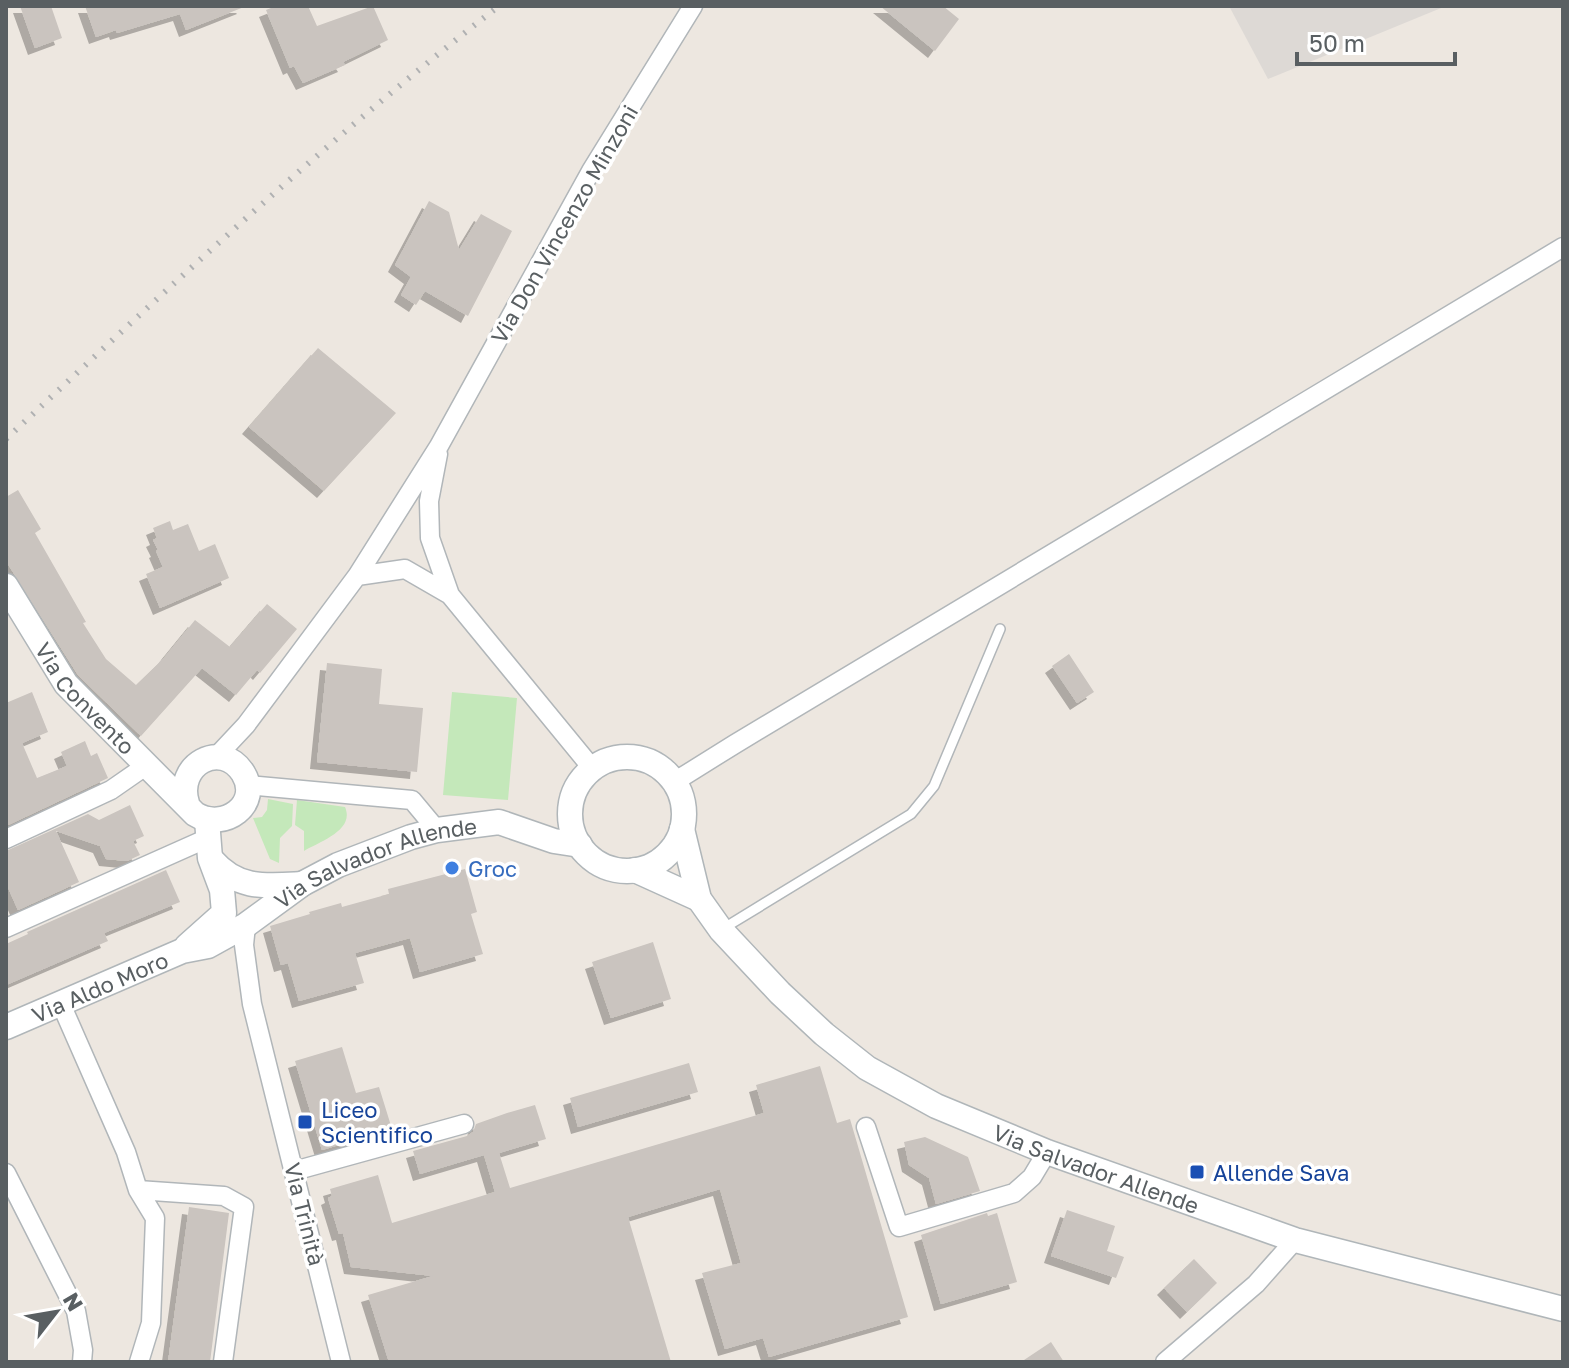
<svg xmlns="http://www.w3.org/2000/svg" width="1569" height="1368" font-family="'Golos Text',sans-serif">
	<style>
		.industrial { fill: #ddd9d5 }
		.green { fill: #c4e8ba }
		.building { fill: #cac4bf; filter: url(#shadow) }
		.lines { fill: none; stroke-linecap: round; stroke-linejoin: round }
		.lane-casing { stroke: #b1b6b9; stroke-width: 12 }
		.street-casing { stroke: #b1b6b9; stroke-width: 21 }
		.secondary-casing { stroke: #b0b6b9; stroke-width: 27 }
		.lane { stroke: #fff; stroke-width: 9 }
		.street { stroke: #fff; stroke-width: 18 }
		.secondary { stroke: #fff; stroke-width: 24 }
		.rail { stroke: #b0b1b2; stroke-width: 6; stroke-dasharray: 2 10; stroke-linecap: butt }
		.shop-dot { fill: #3f7fe0; stroke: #fff; stroke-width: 3 }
		.transit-dot { fill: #1a4fb4; stroke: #fff; stroke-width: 3 }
		.labels { text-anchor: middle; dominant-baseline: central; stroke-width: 7; stroke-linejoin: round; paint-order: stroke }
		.street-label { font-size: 22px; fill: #595f62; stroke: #fff }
		.shop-label { font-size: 22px; fill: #366cbe; stroke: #fff; text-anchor: start }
		.transit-label { font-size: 22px; fill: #164399; stroke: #fff; text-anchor: start }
	</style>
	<defs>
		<filter id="shadow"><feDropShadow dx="-7" dy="7" stdDeviation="0" flood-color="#0004"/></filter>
	</defs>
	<rect width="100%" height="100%" fill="#ede7e0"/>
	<path class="industrial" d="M 1229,6 L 1446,6 L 1268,79 Z"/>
	<path class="green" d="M 452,692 L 517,698 L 508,800 L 443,795 Z
		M 268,799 L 293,804 L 292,826 L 280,838 L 279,863 L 270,859 L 253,818 L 262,817 L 267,810 Z
		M 297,800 L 345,807 C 355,830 321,841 304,851 L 304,831 L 295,825 Z"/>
	<path class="building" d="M 20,6 L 51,6 L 62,38 L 35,48 Z
		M 85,6 L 243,6 L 244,7 L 186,30 L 180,14 L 117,33 L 116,30 L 96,37 Z
		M 276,6 L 308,6 L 317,26 L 373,6 L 388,40 L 343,62 L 345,65 L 303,83 L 294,66 L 290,68 L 266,10 Z
		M 880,6 L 943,6 L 959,19 L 935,51 Z
		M 429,201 L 449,212 L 459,250 L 481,214 L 512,231 L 468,316 L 425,291 L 416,305 L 401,295 L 411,277 L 395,265 Z
		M 318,348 L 396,413 L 324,491 L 249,427 Z
		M 18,490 L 41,529 L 35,533 L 86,622 L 83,623 L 106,659 L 136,685 L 164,658 L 195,620 L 230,647 L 267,604 L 297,629 L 260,673 L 257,670 L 236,695 L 202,668 L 141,736 L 78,675 L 6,561 L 6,497 Z
		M 170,521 L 173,530 L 188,524 L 199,551 L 215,544 L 229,578 L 160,608 L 146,574 L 163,567 L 156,551 L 158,550 L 153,540 L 157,538 L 153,528 Z
		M 1069,654 L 1094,692 L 1077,703 L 1052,666 Z
		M 327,663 L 382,669 L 379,704 L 423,708 L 417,772 L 317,762 Z
		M 32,692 L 48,732 L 22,743 L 37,778 L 67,766 L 61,752 L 85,741 L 91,756 L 97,753 L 108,778 L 6,826 L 6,703 Z
		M 130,805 L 144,836 L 133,841 L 140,855 L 127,861 L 106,859 L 100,846 L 56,831 L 79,882 L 18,910 L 6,883 L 6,851 L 88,814 L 99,820 Z
		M 465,869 L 477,912 L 471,914 L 483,954 L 420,972 L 410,938 L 355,953 L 364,983 L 299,1001 L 288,963 L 281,965 L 270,926 L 310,914 L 309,912 L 341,903 L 342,907 L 389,894 L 388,889 Z
		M 166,870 L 180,902 L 104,933 L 108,941 L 6,985 L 6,944 L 28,934 L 27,932 Z
		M 653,942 L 671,999 L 611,1018 L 592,962 Z
		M 342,1047 L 356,1093 L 379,1087 L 392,1129 L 322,1150 L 295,1061 Z
		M 689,1063 L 698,1092 L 578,1127 L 570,1098 Z
		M 820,1066 L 837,1123 L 850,1119 L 908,1317 L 769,1357 L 763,1338 L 725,1349 L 702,1273 L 741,1263 L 720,1189 L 628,1217 L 671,1362 L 389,1362 L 368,1295 L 433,1276 L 351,1267 L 343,1233 L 339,1234 L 328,1198 L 332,1196 L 330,1189 L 378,1175 L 392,1223 L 495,1192 L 484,1155 L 420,1174 L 413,1151 L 467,1136 L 473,1132 L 476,1124 L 507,1113 L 535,1105 L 546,1139 L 499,1153 L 510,1188 L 764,1113 L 756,1085 Z
		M 925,1137 L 968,1157 L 980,1191 L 936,1204 L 929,1178 L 909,1165 L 904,1142 Z
		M 189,1207 L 229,1213 L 210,1362 L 168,1362 Z
		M 1067,1210 L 1115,1226 L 1107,1251 L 1124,1257 L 1116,1278 L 1051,1256 Z
		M 987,1213 L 988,1216 L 997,1213 L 1017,1282 L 941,1304 L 921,1235 Z
		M 1194,1259 L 1217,1283 L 1187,1312 L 1164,1288 Z
		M 1051,1342 L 1064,1362 L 1021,1362 Z"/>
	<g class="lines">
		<g class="lane-casing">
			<path id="lane" d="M 724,928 L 911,814 L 934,786 L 1000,629"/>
		</g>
		<g class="street-casing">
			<path id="street" d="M 438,454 L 429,501 L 430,538 L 450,595
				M 357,576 L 405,569 L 450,595 L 592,768
				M 216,757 L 246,725 L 357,576 L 439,446 L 591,171 L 693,6
				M 674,782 L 735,744 L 1563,247
				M 247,785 L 412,800 L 437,830
				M 6,839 L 111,790 L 147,765
				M 246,925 L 244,945 L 252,1004 L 341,1362
				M 6,928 L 208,838
				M 61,1004 L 126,1152 L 138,1190 L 155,1218 L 151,1323 L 139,1362
				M 866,1127 L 899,1227 L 1014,1193 L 1032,1177 L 1047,1152
				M 294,1171 L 464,1124
				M 6,1173 L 76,1311 L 83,1350 L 82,1362
				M 138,1190 L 224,1196 L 244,1207 L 223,1362
				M 1165,1362 L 1256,1284 L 1295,1240"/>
		</g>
		<g class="secondary-casing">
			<g id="secondary">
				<path id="s1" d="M 6,586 L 66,684 L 195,814 C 224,832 262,804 243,773 C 221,739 175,765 187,803"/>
				<circle cx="627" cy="814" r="57"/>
				<path id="s2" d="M 682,829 L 699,899 L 721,930 L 780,993 L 824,1034 L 867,1068 L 936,1106 L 1047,1152 L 1295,1240 L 1563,1309"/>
				<path d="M 212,860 C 238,890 266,886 302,884"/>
				<path d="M 635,870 L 699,899"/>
				<path d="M 187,946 L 224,913 L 222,890 L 210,858 L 207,820"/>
				<path id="s3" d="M 6,1027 L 182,951 L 208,946 L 246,925 L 302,884 L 338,865 L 411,837 L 437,830 L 499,822 L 554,841 L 580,845"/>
			</g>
		</g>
		<use href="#lane" class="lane"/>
		<use href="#street" class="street"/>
		<use href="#secondary" class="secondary"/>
		<path class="rail" d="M 6,439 C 166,290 326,140 499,6"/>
	</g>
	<circle class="shop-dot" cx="452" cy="868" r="8"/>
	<g class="transit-dot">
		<rect x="297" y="1114" width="16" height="16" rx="4"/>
		<rect x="1189" y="1164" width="16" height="16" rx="4"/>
	</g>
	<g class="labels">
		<g class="street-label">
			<text transform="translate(564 224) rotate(-60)">Via Don Vincenzo Minzoni</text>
			<text stroke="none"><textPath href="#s1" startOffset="138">Via Convento</textPath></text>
			<text stroke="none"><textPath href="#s3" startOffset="408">Via Salvador Allende</textPath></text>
			<text stroke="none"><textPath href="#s3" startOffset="102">Via Aldo Moro</textPath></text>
			<text stroke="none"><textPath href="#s2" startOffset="562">Via Salvador Allende</textPath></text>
			<text transform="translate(305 1214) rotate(76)">Via Trinità</text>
		</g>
		<g class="shop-label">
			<text x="468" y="868">Groc</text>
		</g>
		<g class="transit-label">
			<text x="321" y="1109">Liceo<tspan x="321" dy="25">Scientifico</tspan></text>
			<text x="1213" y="1172">Allende Sava</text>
		</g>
	</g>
	<rect width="1569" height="1368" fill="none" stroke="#595f62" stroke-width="16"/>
	<g transform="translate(56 1312) rotate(59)" stroke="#ffffff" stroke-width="6" paint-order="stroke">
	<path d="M0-6L14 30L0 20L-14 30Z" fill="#595f62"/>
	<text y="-12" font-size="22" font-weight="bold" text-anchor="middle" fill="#595f62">N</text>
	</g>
	<path d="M1297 52v12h158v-12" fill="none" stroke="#595f62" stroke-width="4"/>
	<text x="1309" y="52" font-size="24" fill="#595f62" stroke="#ffffff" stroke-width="6" paint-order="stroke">50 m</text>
</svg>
